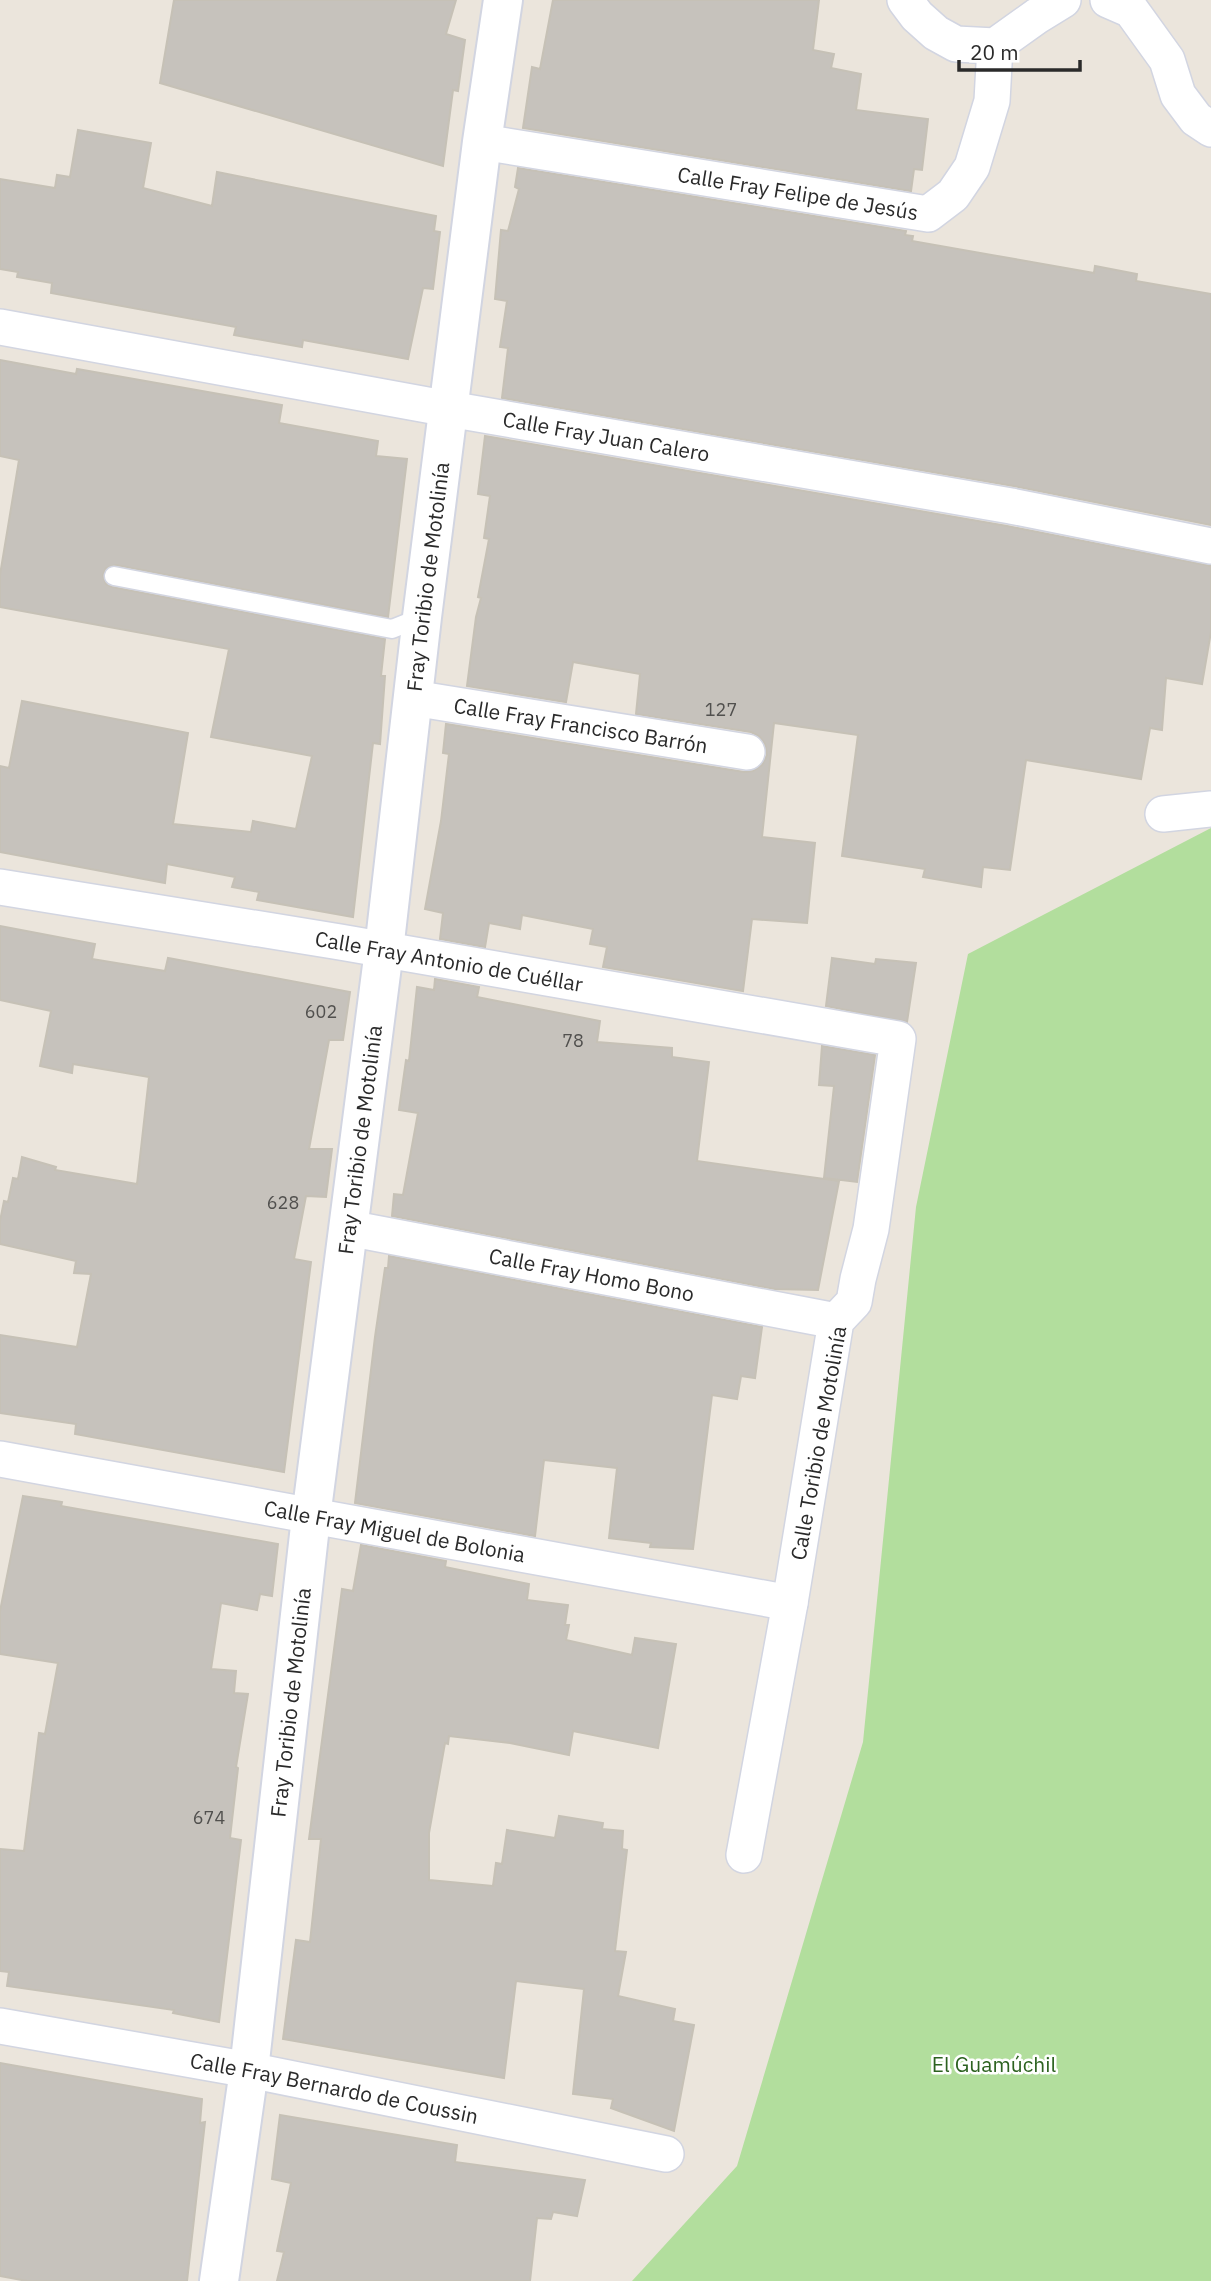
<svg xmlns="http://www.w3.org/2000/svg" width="1211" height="2281" font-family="'IBM Plex Sans',sans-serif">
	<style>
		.green { fill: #b2de9d }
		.building { fill: #c6c2bc; stroke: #c6c1b6; stroke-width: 2 }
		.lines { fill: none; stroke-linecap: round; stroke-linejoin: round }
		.lane-casing { stroke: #d2d5e1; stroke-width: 21 }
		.street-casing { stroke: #d2d5e1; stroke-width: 38 }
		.secondary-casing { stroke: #d2d5e1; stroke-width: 42 }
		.lane { stroke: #fff; stroke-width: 18 }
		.street { stroke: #fff; stroke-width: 35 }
		.secondary { stroke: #fff; stroke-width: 38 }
		.labels { text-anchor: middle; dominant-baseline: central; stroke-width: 5; stroke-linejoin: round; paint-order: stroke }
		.number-label { font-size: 18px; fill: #51504e }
		.street-label { font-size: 21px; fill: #2a2a2a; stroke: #fff }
		.park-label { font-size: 21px; fill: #2c621f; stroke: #fff }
	</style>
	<rect width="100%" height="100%" fill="#ebe5dc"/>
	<path class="green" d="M 1211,828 L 1211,2281 L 632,2281 L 737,2166 L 863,1742 L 916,1207 L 968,954 Z"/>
	<path class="building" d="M 174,0 L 456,0 L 446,34 L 465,40 L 458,91 L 453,90 L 443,166 L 160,83 Z
		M 553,0 L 819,0 L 813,50 L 834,54 L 831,68 L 861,74 L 856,110 L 928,119 L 922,170 L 914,169 L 911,191 L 523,128 L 532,67 L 540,69 Z
		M 78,130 L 151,143 L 143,188 L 212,206 L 217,172 L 436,216 L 434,231 L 440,232 L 433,289 L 423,288 L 408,359 L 303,340 L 302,347 L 234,335 L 236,327 L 51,293 L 52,283 L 17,277 L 18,272 L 0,269 L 0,179 L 55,188 L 57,175 L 70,177 Z
		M 518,168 L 906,231 L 905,235 L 913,236 L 912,241 L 1094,273 L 1095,266 L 1137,274 L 1136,281 L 1211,294 L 1211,525 L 1014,486 L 502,398 L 508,348 L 500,347 L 507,301 L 495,299 L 501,230 L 508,231 L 519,189 L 515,187 Z
		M 0,360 L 76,374 L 77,369 L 282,405 L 279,423 L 378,441 L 376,456 L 407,459 L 388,617 L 116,565 L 106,568 L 103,575 L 106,584 L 112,587 L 385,639 L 381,676 L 385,676 L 380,744 L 373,743 L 353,917 L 257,900 L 259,892 L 232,887 L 235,877 L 167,864 L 165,883 L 0,852 L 0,766 L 9,768 L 22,701 L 188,733 L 173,824 L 251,832 L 253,821 L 296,829 L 312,756 L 211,737 L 229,649 L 0,607 L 0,575 L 19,460 L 0,456 Z
		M 485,436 L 1007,526 L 1211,566 L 1211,632 L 1202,684 L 1166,678 L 1162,730 L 1150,728 L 1141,779 L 1026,760 L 1010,870 L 983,867 L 981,887 L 923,877 L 925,869 L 842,856 L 858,735 L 774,723 L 762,837 L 815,843 L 807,923 L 752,919 L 743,991 L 603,967 L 607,947 L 590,944 L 593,929 L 522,915 L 520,929 L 489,923 L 485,947 L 440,939 L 443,913 L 425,909 L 441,821 L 449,754 L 443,753 L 446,724 L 744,772 L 753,771 L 762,765 L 767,755 L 765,744 L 759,736 L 751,732 L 636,714 L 640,674 L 573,662 L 566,702 L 467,686 L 476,617 L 481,598 L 478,597 L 489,539 L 484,538 L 490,496 L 478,494 Z
		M 0,926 L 95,944 L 92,959 L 165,971 L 168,958 L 350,992 L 343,1040 L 329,1040 L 309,1149 L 332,1149 L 326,1197 L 306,1196 L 294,1259 L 311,1262 L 284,1472 L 75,1434 L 76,1424 L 0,1413 L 0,1335 L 77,1347 L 91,1274 L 74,1273 L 76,1261 L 0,1244 L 0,1221 L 4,1201 L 8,1202 L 13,1178 L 18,1179 L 22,1157 L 56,1167 L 55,1170 L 137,1184 L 149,1077 L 73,1064 L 72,1073 L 40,1066 L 51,1011 L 0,1000 Z
		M 832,958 L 875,964 L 876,959 L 916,963 L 907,1022 L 826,1006 Z
		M 435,979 L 479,987 L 477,997 L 600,1021 L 597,1042 L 672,1048 L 672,1057 L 709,1062 L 697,1161 L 839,1181 L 818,1290 L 775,1289 L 392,1216 L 394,1194 L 403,1195 L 418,1113 L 399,1110 L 406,1060 L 409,1061 L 417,987 L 434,990 Z
		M 822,1046 L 875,1055 L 857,1182 L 824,1178 L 834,1086 L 819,1085 Z
		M 389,1256 L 762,1327 L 755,1378 L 741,1376 L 737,1399 L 712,1395 L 693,1549 L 650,1547 L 651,1543 L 609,1538 L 617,1468 L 544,1460 L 535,1536 L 355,1503 L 375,1337 L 385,1268 L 388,1268 Z
		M 23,1496 L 62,1502 L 61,1506 L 89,1511 L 278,1544 L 272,1596 L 260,1594 L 257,1610 L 221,1603 L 211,1669 L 236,1671 L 234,1693 L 248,1694 L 236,1767 L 238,1768 L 230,1838 L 241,1840 L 219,2022 L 173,2013 L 174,2010 L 7,1986 L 9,1972 L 0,1971 L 0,1849 L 24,1851 L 39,1733 L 45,1734 L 58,1663 L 0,1654 L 0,1611 Z
		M 361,1545 L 446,1561 L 445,1567 L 529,1584 L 527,1600 L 568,1605 L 565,1625 L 569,1625 L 566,1640 L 632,1655 L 635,1638 L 676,1644 L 658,1748 L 573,1731 L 569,1755 L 510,1743 L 449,1736 L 448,1744 L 445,1743 L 429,1833 L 429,1880 L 493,1886 L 496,1863 L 502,1864 L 507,1830 L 555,1838 L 559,1816 L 603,1823 L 602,1829 L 623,1831 L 622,1849 L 627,1850 L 615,1951 L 626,1952 L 618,1996 L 675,2009 L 673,2021 L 694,2025 L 674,2131 L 611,2108 L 613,2099 L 573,2094 L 584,1989 L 516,1981 L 504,2078 L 283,2039 L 296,1940 L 310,1942 L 321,1839 L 309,1839 L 342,1589 L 353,1591 Z
		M 0,2063 L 202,2099 L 200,2123 L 205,2122 L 187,2281 L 27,2281 L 0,2276 Z
		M 280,2115 L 457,2145 L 455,2162 L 585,2180 L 577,2216 L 553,2212 L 551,2219 L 537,2218 L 530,2281 L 277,2281 L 284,2252 L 277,2251 L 291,2183 L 272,2179 Z"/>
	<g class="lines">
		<g class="lane-casing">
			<path id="lane" d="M 114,576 L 392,629 L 422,617"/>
		</g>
		<g class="street-casing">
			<g id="street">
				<path d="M 905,0 L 917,16 L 936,33 L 956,44 L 995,46 L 1037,16 L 1063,0"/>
				<path d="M 1108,0 L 1131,10 L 1167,60 L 1178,95 L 1196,119 L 1211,129"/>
				<path id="s1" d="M 482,142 L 928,214 L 953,195 L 972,167 L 992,101 L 995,46"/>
				<path id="s2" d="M 0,327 L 449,409 L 1011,506 L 1211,546"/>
				<path id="s3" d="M 413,698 L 747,752"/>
				<path d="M 1163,814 L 1211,809"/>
				<path id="s4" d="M 0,887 L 340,942 L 898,1039 L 871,1229 L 858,1279 L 854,1302 L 836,1321 L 790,1603 L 744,1855"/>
				<path id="s5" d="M 348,1228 L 836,1321"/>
				<path id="s6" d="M 0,1459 L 790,1603"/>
				<path id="s7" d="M 0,2026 L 249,2070 L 666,2154"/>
			</g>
		</g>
		<g class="secondary-casing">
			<g id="secondary">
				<path id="s8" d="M 219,2281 L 249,2070 L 311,1517 L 384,950 L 422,617 L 482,142 L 503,0"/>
			</g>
		</g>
		<use href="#lane" class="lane"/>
		<use href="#street" class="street"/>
		<use href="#secondary" class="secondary"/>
	</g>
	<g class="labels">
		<g class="number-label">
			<text x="721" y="709">127</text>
			<text x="321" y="1011">602</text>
			<text x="573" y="1040">78</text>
			<text x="283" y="1202">628</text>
			<text x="209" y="1817">674</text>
		</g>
		<g class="street-label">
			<text stroke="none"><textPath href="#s1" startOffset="320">Calle Fray Felipe de Jesús</textPath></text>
			<text stroke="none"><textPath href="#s2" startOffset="616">Calle Fray Juan Calero</textPath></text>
			<text stroke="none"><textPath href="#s8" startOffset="1717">Fray Toribio de Motolinía</textPath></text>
			<text stroke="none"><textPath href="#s3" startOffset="170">Calle Fray Francisco Barrón</textPath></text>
			<text stroke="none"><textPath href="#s4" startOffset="455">Calle Fray Antonio de Cuéllar</textPath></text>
			<text stroke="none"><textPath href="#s8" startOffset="1150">Fray Toribio de Motolinía</textPath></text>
			<text stroke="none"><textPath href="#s5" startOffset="248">Calle Fray Homo Bono</textPath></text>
			<text transform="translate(818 1443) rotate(-80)">Calle Toribio de Motolinía</text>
			<text stroke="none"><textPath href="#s6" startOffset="401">Calle Fray Miguel de Bolonia</textPath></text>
			<text stroke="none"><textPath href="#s8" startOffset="583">Fray Toribio de Motolinía</textPath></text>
			<text stroke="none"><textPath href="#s7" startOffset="340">Calle Fray Bernardo de Coussin</textPath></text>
		</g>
		<g class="park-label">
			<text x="994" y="2064">El Guamúchil</text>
		</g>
	</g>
	<path d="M959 60v10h121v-10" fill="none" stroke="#2a2a2a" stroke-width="3.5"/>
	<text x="970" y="60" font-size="21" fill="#2a2a2a" stroke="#ffffff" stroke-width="5" paint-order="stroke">20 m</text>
</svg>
